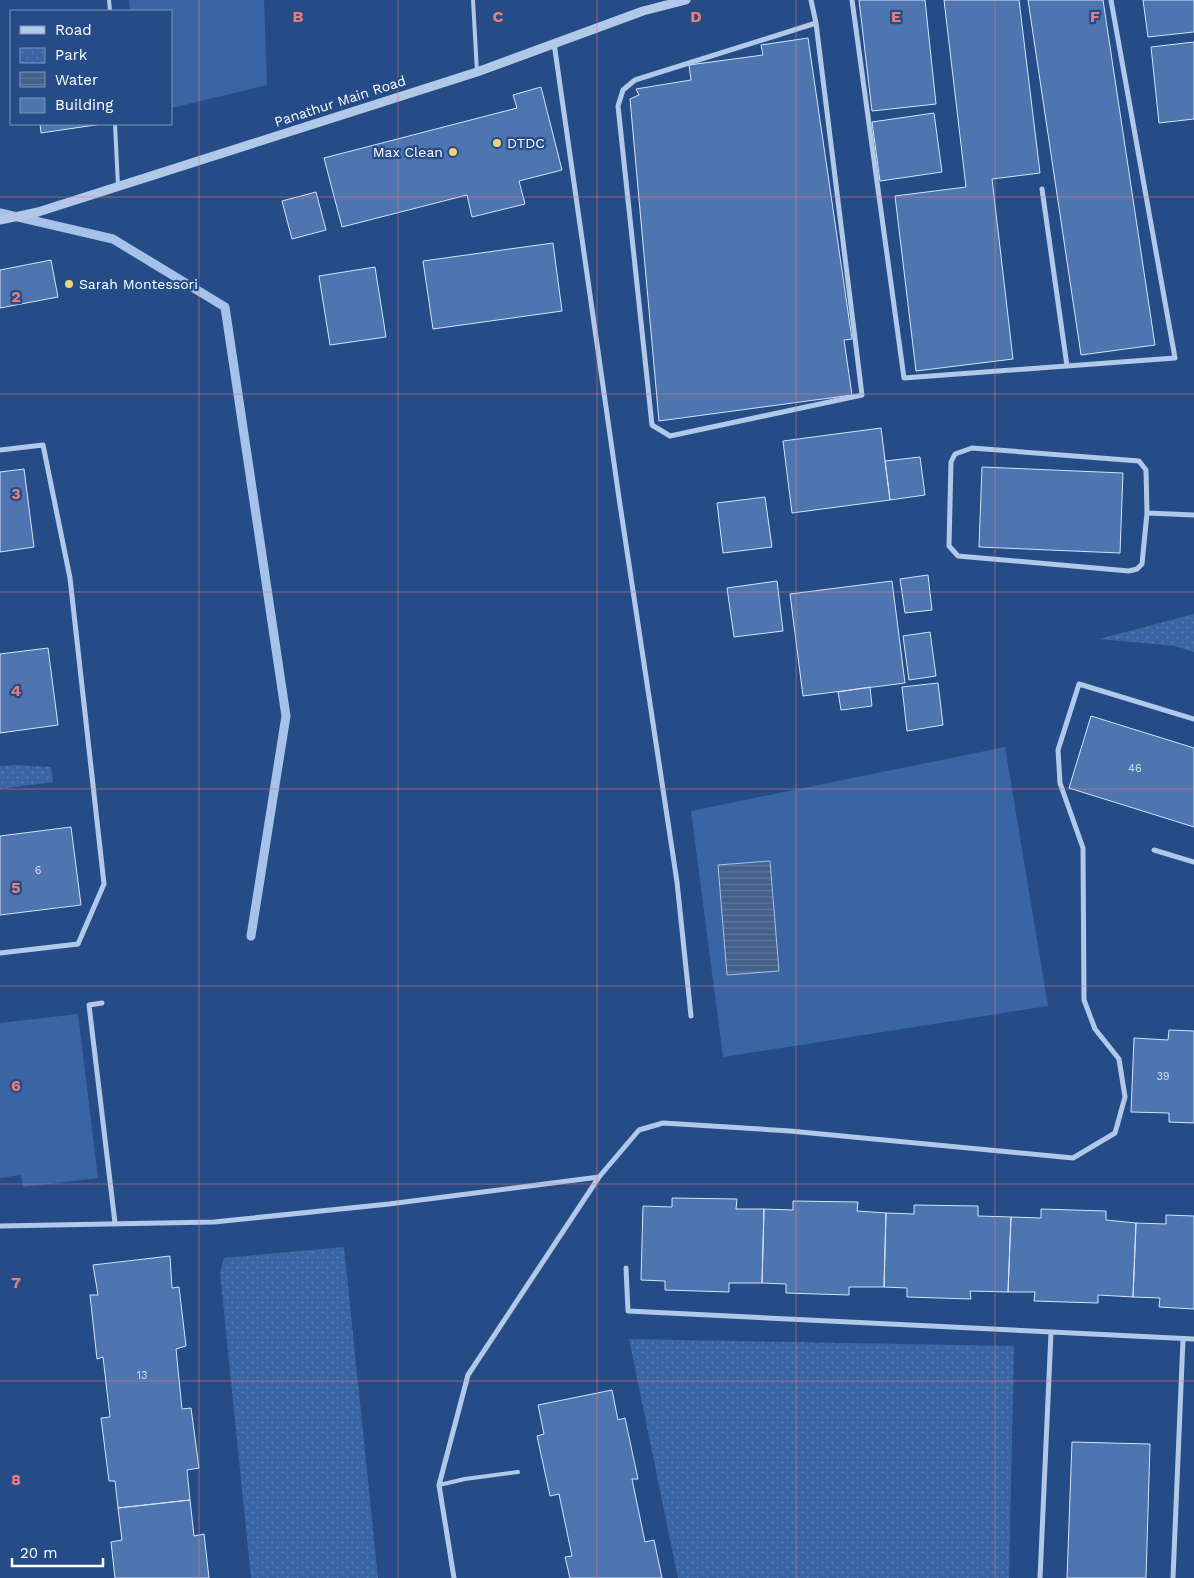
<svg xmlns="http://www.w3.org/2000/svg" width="1194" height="1578" font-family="'Work Sans',sans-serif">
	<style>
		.grass { fill: #3a65a4 }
		.park { fill: url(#park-dots) }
		.water { fill: url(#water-rules); stroke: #a6c2ea }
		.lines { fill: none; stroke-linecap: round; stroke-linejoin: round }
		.stream { stroke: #a6c2ea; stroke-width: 9 }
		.building { fill: #4e75af; stroke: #d5e3f7 }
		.service { stroke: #b1c8e9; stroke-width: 4 }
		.minor { stroke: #b1c8e9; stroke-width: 5 }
		.tertiary { stroke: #b1c8e9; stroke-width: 9 }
		.grid { fill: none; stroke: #e67e7e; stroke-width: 1; stroke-opacity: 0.55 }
		.poi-dot { fill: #f2d476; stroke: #264c88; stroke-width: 2 }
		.labels { text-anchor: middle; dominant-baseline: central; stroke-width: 4.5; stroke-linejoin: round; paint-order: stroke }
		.number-label { font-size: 11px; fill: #d3dceb }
		.street-label { font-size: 14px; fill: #fff; stroke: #264c88 }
		.poi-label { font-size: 14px; fill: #fff; stroke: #264c88; text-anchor: start }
		.grid-label { font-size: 16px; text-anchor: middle; font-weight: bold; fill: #e67e7e; stroke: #264c88; stroke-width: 4.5; stroke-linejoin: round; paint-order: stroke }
	</style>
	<defs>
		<pattern id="park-dots" width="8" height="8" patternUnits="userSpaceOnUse" patternTransform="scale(1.25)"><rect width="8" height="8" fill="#3a65a4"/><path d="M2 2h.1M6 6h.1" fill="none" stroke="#587cb2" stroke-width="1.8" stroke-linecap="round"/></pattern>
		<pattern id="water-rules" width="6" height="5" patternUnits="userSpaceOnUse" patternTransform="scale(1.25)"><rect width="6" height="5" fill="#44608b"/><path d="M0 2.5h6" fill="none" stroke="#60789c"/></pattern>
	</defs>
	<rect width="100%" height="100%" fill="#264c88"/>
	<path class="grass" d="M 129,0 L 264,0 L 267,85 L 171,108 L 171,11 L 130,11 Z
		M 1005,747 L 1048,1006 L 723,1057 L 691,811 Z
		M 78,1014 L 98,1178 L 23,1187 L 21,1175 L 0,1178 L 0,1023 Z"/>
	<path class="park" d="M 1194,614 L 1194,652 L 1175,646 L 1099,639 Z
		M 16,765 L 51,767 L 53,782 L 0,789 L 0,766 Z
		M 344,1247 L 378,1578 L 251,1578 L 220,1272 L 224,1258 Z
		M 629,1339 L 1014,1346 L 1009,1578 L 678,1578 Z"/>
	<path class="water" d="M 770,861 L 779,971 L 727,975 L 718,865 Z"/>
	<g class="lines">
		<path class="stream" d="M 0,213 L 113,239 L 225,307 L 286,716 L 251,936"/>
	</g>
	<path class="building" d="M 859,0 L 925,0 L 936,104 L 872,111 Z
		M 944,0 L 1019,0 L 1040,173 L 992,179 L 1013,359 L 916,371 L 895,196 L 966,187 Z
		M 1028,0 L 1103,0 L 1155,345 L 1081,355 Z
		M 1143,0 L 1194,0 L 1194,32 L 1148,37 Z
		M 808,38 L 852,339 L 844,340 L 852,395 L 659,421 L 630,99 L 639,95 L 636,89 L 691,80 L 689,65 L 763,55 L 761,45 Z
		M 1194,42 L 1194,119 L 1159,123 L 1151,47 Z
		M 541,87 L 562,170 L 519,181 L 525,204 L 472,217 L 467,195 L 342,227 L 324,158 L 517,108 L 513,95 Z
		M 934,113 L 942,172 L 880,181 L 872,122 Z
		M 40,124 L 102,124 L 41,133 Z
		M 316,192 L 326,230 L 292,239 L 282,201 Z
		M 553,243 L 562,311 L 433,329 L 423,261 Z
		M 51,260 L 58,297 L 0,308 L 0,270 Z
		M 375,267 L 386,337 L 330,345 L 319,276 Z
		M 881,428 L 890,500 L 792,513 L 783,441 Z
		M 920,457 L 925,495 L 890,500 L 885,461 Z
		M 982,467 L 1123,473 L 1120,553 L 979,547 Z
		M 24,469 L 34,547 L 0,552 L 0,472 Z
		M 765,497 L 772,547 L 723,553 L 717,503 Z
		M 928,575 L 932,610 L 905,613 L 900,579 Z
		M 777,581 L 783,631 L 734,637 L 727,588 Z
		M 892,581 L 905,683 L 803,696 L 790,594 Z
		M 930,632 L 936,676 L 909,680 L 903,636 Z
		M 48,648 L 58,725 L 0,733 L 0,654 Z
		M 938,683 L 943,725 L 907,731 L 902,687 Z
		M 870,687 L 872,706 L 841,710 L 838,692 Z
		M 1091,716 L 1194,748 L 1194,827 L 1069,788 Z
		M 71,827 L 81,905 L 0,915 L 0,836 Z
		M 1169,1030 L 1194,1031 L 1194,1123 L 1169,1122 L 1169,1113 L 1131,1112 L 1134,1038 L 1168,1040 Z
		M 672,1198 L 737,1199 L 736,1209 L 764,1209 L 762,1283 L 729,1283 L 729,1292 L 665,1290 L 665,1281 L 641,1280 L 643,1206 L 672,1207 Z
		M 793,1201 L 858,1202 L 857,1211 L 886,1213 L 884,1287 L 849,1287 L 849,1295 L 786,1293 L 786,1284 L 762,1283 L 764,1209 L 793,1210 Z
		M 914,1205 L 978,1206 L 978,1216 L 1011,1217 L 1008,1292 L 970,1291 L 971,1299 L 907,1297 L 907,1288 L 884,1287 L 886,1213 L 914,1214 Z
		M 1041,1209 L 1106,1211 L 1106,1220 L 1136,1223 L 1133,1297 L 1098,1295 L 1098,1303 L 1034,1301 L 1035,1292 L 1008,1292 L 1011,1217 L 1041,1218 Z
		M 1166,1215 L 1194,1216 L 1194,1309 L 1159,1307 L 1160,1298 L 1133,1297 L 1136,1223 L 1166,1224 Z
		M 170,1256 L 172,1288 L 179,1287 L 186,1346 L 176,1349 L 182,1409 L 191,1408 L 199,1468 L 187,1470 L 190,1500 L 118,1508 L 115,1481 L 109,1481 L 101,1418 L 110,1417 L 103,1357 L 97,1359 L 90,1295 L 98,1295 L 93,1265 Z
		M 612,1390 L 618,1420 L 625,1418 L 638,1479 L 632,1479 L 645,1542 L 654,1540 L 662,1578 L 570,1578 L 565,1557 L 572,1556 L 559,1494 L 550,1496 L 537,1436 L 544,1434 L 538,1405 Z
		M 1072,1442 L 1150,1444 L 1146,1578 L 1067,1578 Z
		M 190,1500 L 194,1536 L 204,1534 L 209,1578 L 115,1578 L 111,1542 L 122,1540 L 118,1508 Z"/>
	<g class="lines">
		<path class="service" d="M 109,0 L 110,11
			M 473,0 L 477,72
			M 115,124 L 118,186
			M 439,1485 L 465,1479 L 518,1472"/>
		<path class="minor" d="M 811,0 L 816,23 L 862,395 L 670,436 L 652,425 L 618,106 L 623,90 L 635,80 L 816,23
			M 852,0 L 904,378 L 1175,358 L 1111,0
			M 554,43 L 619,498 L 677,882 L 691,1016
			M 1042,189 L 1067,366
			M 972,448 L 1139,461 L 1146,470 L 1147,513 L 1142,564 L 1137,569 L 1129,571 L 958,556 L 949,546 L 951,462 L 955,454 Z
			M 0,450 L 43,445 L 70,578 L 104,884 L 78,944 L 0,953
			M 1147,513 L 1194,515
			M 1154,850 L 1194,862
			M 102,1003 L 89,1005 L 115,1223
			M 0,1226 L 214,1222 L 389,1204 L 599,1177
			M 626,1268 L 628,1311 L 1194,1339
			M 454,1578 L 439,1485 L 468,1375 L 599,1177 L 639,1130 L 663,1123 L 790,1131 L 1073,1158 L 1115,1133 L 1125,1097 L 1119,1059 L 1095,1029 L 1084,1000 L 1083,848 L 1060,783 L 1058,750 L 1079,684 L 1194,719
			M 1040,1578 L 1051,1332
			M 1173,1578 L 1183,1339"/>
		<path class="tertiary" d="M 0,220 L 38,212 L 477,72 L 643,11 L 686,0"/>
	</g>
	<path class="grid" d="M 199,0 L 199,1578M 398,0 L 398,1578M 597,0 L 597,1578M 796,0 L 796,1578M 995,0 L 995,1578M 0,197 L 1194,197M 0,394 L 1194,394M 0,592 L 1194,592M 0,789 L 1194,789M 0,986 L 1194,986M 0,1184 L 1194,1184M 0,1381 L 1194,1381"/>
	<g class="poi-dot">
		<circle cx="497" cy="143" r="5"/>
		<circle cx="453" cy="152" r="5"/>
		<circle cx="69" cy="284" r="5"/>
	</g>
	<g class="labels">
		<g class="number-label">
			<text x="1135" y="768">46</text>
			<text x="38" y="870">6</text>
			<text x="1163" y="1076">39</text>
			<text x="142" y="1375">13</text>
		</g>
		<g class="street-label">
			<text transform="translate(340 101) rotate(-18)">Panathur Main Road</text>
		</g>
		<g class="poi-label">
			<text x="507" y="143">DTDC</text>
			<text x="443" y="152" text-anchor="end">Max Clean</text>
			<text x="79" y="284">Sarah Montessori</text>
		</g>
	</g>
	<g class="grid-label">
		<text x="298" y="22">B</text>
		<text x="498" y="22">C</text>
		<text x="696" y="22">D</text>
		<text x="896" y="22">E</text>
		<text x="1095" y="22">F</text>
		<text x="16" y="302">2</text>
		<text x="16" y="499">3</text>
		<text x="16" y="696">4</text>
		<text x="16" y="893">5</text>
		<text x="16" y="1091">6</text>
		<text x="16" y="1288">7</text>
		<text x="16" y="1485">8</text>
	</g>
	<rect x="10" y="10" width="162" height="115" fill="#264c88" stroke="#7d94b8"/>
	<rect x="20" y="26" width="25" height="8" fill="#b1c8e9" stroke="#7d94b8"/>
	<text x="55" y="35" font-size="15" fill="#ffffff">Road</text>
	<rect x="20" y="48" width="25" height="15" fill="url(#park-dots)" stroke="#7d94b8"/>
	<text x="55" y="60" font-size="15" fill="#ffffff">Park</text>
	<rect x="20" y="72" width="25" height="15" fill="url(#water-rules)" stroke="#7d94b8"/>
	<text x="55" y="85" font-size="15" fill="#ffffff">Water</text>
	<rect x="20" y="98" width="25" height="15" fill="#4e75af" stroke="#7d94b8"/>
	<text x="55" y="110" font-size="15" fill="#ffffff">Building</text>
	<path d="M12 1558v8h91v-8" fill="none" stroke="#ffffff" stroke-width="2.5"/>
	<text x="20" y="1558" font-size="15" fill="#ffffff" stroke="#264c88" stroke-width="4" paint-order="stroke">20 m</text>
</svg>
